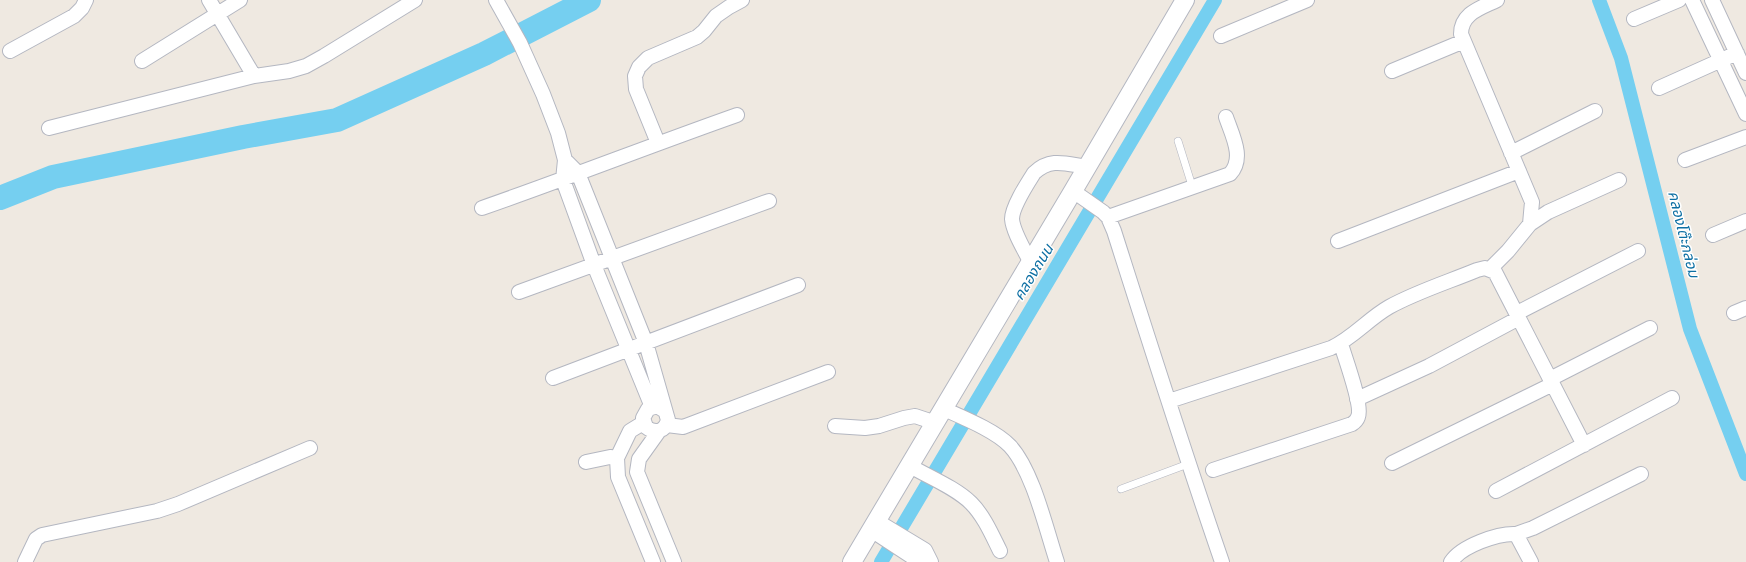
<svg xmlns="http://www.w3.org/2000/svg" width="1746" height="562" font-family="'PT Sans','Noto Sans Thai',sans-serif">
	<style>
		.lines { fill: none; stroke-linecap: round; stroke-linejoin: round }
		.canal { stroke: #75cff0; stroke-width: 14 }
		.river { stroke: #75cff0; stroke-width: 24 }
		.service-casing { stroke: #b4b7c1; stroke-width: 8 }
		.minor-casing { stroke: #b4b7c1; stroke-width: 16 }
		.tertiary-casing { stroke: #b4b7c1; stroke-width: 20 }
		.service { stroke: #fff; stroke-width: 7 }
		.minor { stroke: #fff; stroke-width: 14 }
		.tertiary { stroke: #fff; stroke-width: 18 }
		.labels { text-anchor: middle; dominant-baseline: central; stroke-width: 3; stroke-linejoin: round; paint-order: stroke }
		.water-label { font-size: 15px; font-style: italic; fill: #0d6fa3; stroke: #fff }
	</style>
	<rect width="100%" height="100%" fill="#efe9e1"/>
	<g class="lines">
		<path class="canal" d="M 1599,0 L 1621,58 L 1690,329 L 1746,474
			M 881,562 L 1215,0"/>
		<path class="river" d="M 0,198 L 53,177 L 243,137 L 337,120 L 484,54 L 589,0"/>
		<g class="service-casing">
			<path id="service" d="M 1178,141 L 1193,189
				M 1121,489 L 1188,464"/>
		</g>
		<g class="minor-casing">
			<path id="minor" d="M 209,0 L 254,76
				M 496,0 L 520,43 L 543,94 L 558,133 L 565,160 L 563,180 L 594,265 L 652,407
				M 1497,0 C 1481,8 1461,13 1461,34 L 1532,202 L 1530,224
				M 1692,0 L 1746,114
				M 1712,0 L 1746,73
				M 1634,19 L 1679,0
				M 1221,36 L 1307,0
				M 10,51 L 74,16 L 82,8 L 86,0
				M 142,61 L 240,0
				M 1392,71 L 1464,41
				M 1659,88 L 1737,53
				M 49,128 L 254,76 L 289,71 L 306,66 L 324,56 L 415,0
				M 658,143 L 636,89 L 635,76 L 639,67 L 648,58 L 697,37 L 704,31 L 716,16 L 729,7 L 742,0
				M 1511,153 L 1595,111
				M 565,160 L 578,173 L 646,343 L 668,420 C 665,432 655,434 646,427 L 643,418 L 648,409 L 657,406 L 665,411
				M 1685,160 L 1746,137
				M 1073,191 L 1103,212 L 1108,217 L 1114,231 C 1149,341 1184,452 1222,562
				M 482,208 C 568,178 652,145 737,115
				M 1108,217 L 1230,174 C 1245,158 1232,135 1226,117
				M 1713,235 L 1746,221
				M 1338,241 L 1519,171
				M 1031,263 C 1025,251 1013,232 1012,219 C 1012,207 1027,184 1034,173 C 1051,157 1066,164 1087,167
				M 1490,269 L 1508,251 L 1530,224 L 1548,212 L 1619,180
				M 519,292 L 769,201
				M 1517,313 L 1638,251
				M 1734,313 L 1746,308
				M 553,378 L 798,285
				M 1550,379 L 1650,328
				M 1357,399 L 1429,366 L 1519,318
				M 1169,401 L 1331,348 C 1353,338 1368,319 1389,307 C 1416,292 1448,282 1477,270 L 1485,268 L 1495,272 L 1584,445
				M 944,409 C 964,418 996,431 1010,446 C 1033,471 1046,529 1057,562
				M 643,423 L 630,431 L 617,458 L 618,477 L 653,562
				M 667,425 L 683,427 L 828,372
				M 835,426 L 865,428 L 879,426 L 904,418 L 915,416 L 936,423
				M 659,431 L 639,459 L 637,472 L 674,562
				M 586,462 L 610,457 L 617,458
				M 1392,463 L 1553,384
				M 910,466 C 929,477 956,488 971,503 C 984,516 992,535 1000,551
				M 1213,470 L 1352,424 C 1355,422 1357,420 1358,417 C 1363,406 1345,358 1341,344
				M 1496,491 L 1672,398
				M 877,521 L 925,550 L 931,562
				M 871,530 L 920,562
				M 25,562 L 36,539 L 42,535 L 157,511 L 178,504 L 310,448
				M 1451,562 C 1461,546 1498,533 1516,534
				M 1531,562 L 1516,534 L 1533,528 L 1641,474"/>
		</g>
		<g class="tertiary-casing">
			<path id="tertiary" d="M 852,562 L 1073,191 L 1185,0"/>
		</g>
		<use href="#service" class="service"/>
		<use href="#minor" class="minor"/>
		<use href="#tertiary" class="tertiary"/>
	</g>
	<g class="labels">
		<g class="water-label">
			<text transform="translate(1684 234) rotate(76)">คลองโต๊ะกล่อม</text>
			<text transform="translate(1033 272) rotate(-59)">คลองถนน</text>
		</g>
	</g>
</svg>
